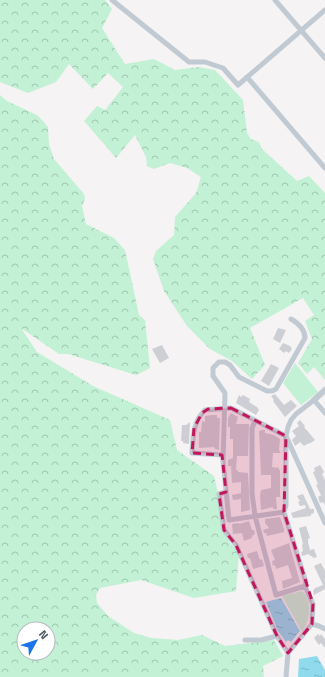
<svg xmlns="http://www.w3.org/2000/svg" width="325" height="677" font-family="'Titillium Web',sans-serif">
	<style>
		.forest { fill: url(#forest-crowns); fill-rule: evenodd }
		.green { fill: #c3f1d5 }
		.water { fill: url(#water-ripples) }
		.building { fill: #cdcfd5 }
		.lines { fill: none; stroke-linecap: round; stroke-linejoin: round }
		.minor { stroke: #c1cad2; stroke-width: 5 }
		.tertiary { stroke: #c1cad2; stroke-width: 6 }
		.marked { fill: #c2185b; fill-opacity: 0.2; stroke: #c2185b; stroke-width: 3; stroke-dasharray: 8 5; stroke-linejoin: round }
	</style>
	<defs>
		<pattern id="forest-crowns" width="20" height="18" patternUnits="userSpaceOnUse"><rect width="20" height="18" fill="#c3f1d5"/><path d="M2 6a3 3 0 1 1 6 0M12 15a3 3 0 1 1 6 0" fill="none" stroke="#a0c6b0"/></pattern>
		<pattern id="water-ripples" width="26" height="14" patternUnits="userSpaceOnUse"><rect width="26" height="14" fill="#90daee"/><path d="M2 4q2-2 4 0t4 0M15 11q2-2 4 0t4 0" fill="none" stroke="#78b4c4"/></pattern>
	</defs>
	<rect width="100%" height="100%" fill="#f5f3f3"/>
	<path class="forest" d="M 0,0 L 105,0 L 112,9 L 102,28 L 125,64 L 154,59 L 175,70 L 199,67 L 215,70 L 243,100 L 247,133 L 251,139 L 259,142 L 262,149 L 297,181 L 309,176 L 325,193 L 325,380 L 314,367 L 307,374 L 298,363 L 312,339 L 305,321 L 314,315 L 303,298 L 250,328 L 265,365 L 252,379 L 232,361 L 210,349 L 187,326 L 164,291 L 153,259 L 156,251 L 174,235 L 175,217 L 196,193 L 201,177 L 187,168 L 170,163 L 154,169 L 147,166 L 146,157 L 135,135 L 116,158 L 84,121 L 97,106 L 105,110 L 123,87 L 108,73 L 93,89 L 69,64 L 56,82 L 28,93 L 0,82 Z
		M 0,95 L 7,101 L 37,115 L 43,121 L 48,127 L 49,144 L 54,159 L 84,194 L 85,199 L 82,206 L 86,224 L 114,238 L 125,250 L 139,315 L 145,320 L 150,368 L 136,375 L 68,354 L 59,354 L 21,328 L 37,352 L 93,386 L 170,420 L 177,450 L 214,476 L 230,543 L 239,552 L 236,591 L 194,598 L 141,580 L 100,588 L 96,595 L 97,603 L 108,616 L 134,633 L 151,638 L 178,640 L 202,635 L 225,646 L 274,640 L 283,656 L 263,666 L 264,677 L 0,677 ZM 24,629 L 48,629 L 48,653 L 24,653 Z"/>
	<path class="green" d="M 295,363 L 318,392 L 301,405 L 283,383 Z
		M 302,591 C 313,600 310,622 302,632 L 282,596 Z"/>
	<path class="water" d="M 281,598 L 300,631 L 291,642 L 288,640 L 286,642 L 278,631 L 266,602 Z
		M 317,656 L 325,670 L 325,677 L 298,677 L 299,659 Z"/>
	<path class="building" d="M 278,328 L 286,330 L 280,343 L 273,339 Z
		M 283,343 L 290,346 L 292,349 L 289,353 L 286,351 L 284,353 L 279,349 Z
		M 162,345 L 169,358 L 160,363 L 152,349 Z
		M 271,364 L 279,368 L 269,386 L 261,381 Z
		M 275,394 L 284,405 L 291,400 L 297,406 L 285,417 L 273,401 L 274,400 L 271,396 Z
		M 239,395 L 241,397 L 243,395 L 250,399 L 249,402 L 257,407 L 259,410 L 256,415 L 236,403 Z
		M 231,413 L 238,417 L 236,424 L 249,424 L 248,456 L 237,456 L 236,470 L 238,470 L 238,472 L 248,473 L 250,510 L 241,512 L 241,499 L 233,500 L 232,495 L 241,493 L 241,482 L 232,483 L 231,466 L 228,466 L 228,460 L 233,458 L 233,439 L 230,439 L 230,427 L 228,427 L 228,418 Z
		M 212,415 L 217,415 L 217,418 L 220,418 L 219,450 L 215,449 L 214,447 L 199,448 L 199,432 L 201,432 L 202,421 L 205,422 L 205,416 Z
		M 300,420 L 305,426 L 304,427 L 315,440 L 309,444 L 309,443 L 304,446 L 300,442 L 295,446 L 292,440 L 296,436 L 292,431 L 299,426 L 297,423 Z
		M 190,422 L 189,444 L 183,443 L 183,441 L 181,441 L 182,425 L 186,425 Z
		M 262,430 L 265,430 L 265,433 L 274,435 L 280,439 L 279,450 L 281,453 L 273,453 L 272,467 L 279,468 L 279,470 L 280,470 L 280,497 L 276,497 L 277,509 L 273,509 L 273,507 L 261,510 L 260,496 L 261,490 L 271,488 L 271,475 L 261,475 L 259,431 Z
		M 320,465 L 324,472 L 322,474 L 325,480 L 325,505 L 323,502 L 320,503 L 318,497 L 321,495 L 316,485 L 318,484 L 313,472 L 315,471 L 314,468 Z
		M 303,494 L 310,509 L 314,509 L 314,513 L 311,514 L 311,516 L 293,518 L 291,513 L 306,508 L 305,505 L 300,506 L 298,502 L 300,501 L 297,496 Z
		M 280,517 L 284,529 L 284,532 L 267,536 L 266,533 L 264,533 L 263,530 L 269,528 L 265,523 L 265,519 Z
		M 249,521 L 252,530 L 254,530 L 255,534 L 252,536 L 252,538 L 244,541 L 242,533 L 233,534 L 232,524 L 239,523 L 239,524 Z
		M 306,526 L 310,538 L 308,539 L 308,542 L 310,550 L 314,549 L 317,557 L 313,558 L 312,556 L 310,556 L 309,554 L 302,556 L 301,552 L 303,551 L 302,545 L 303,544 L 299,528 Z
		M 289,543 L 300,582 L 283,589 L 282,581 L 292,578 L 288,565 L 276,569 L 275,565 L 273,566 L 272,561 L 275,560 L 271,550 Z
		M 257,551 L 260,560 L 262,559 L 264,566 L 253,569 L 250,558 L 248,558 L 247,554 Z
		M 321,563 L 325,571 L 325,589 L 314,595 L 313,591 L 315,588 L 323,585 L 314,566 Z
		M 318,634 L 320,636 L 321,634 L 325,639 L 325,648 L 321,643 L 319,645 L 314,638 Z"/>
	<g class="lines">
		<path class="minor" d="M 112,0 L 189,62 L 205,62 L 223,68 L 238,85 L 325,10
			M 275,0 L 325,58
			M 247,77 L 325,168
			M 255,421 L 252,428 L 252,493 L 255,516 L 276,595 L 305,586
			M 223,455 L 192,453 C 193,437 193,421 205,410 L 231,408 L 286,436 L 325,523
			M 226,492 L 219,494 L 224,530 L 236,545 L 277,636 L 288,653 L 286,677
			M 284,512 L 229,520 L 223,461 L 225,393 L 213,376 L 213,368 L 219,362 L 225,362 L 230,365 L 239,377 L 267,391 L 272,391 L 276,389 L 305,338 C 305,329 298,323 291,319
			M 312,624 L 319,626 L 325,629
			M 245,640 L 261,640 L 277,636
			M 288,653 L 312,624 L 313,604 L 305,586 L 306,582 L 284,512 L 286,505 L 286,436 L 288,427 L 291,420 L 296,414 L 314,400 L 325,413"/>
		<path class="tertiary" d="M 314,400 L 325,390"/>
	</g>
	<path class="marked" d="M 231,408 L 286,436 L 284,512 L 313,604 L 312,624 L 288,653 L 277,636 L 236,545 L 224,530 L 219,494 L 226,492 L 222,455 L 192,453 L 194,428 L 202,413 L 208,409 Z"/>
	<g transform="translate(36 641) rotate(50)"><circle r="19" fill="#ffffff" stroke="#b7bbc0"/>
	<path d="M0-3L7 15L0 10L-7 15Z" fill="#1a73e8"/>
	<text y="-6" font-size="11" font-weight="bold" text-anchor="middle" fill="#4a5661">N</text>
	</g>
</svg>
